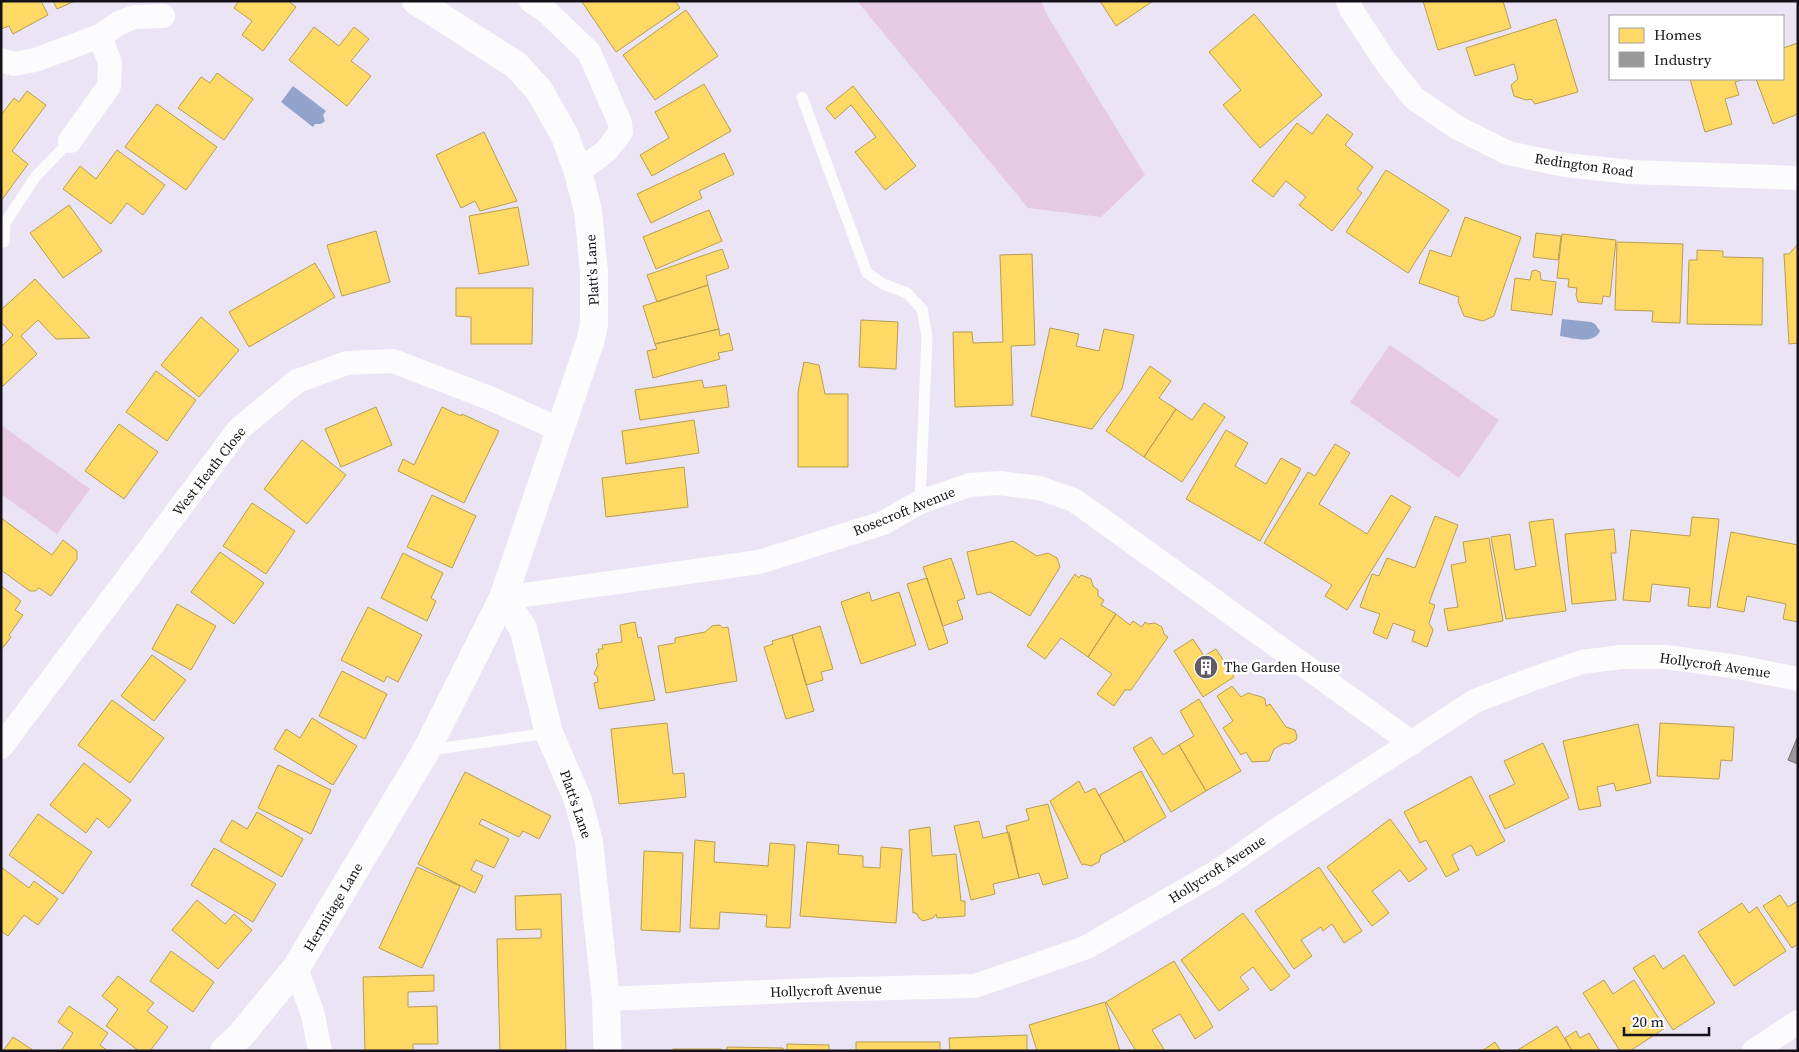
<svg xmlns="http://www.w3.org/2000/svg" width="1799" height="1052" font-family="'Source Serif 4',serif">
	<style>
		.green { fill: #e6cae3 }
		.water { fill: #93a4cc }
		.homes { fill: #ffd966; stroke: #b99d50 }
		.industry { fill: #999; stroke: #717073 }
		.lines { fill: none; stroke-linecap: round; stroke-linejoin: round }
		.lane { stroke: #fcfbfe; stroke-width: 11 }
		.street { stroke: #fcfbfe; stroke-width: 24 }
		.secondary { stroke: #fcfbfe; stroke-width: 28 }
		.labels { text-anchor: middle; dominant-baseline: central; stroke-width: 5; stroke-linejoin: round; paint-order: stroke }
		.street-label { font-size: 14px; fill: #15111b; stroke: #fff }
		.poi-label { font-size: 14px; fill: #15111b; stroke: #fff; text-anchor: start }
	</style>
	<rect width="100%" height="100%" fill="#eae4f5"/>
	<path class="green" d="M 857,1 L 1041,1 L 1047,15 L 1145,175 L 1101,217 L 1028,208 Z
		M 1390,345 L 1499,420 L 1459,478 L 1350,402 Z
		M 1,425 L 90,489 L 57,534 L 1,494 Z"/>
	<path class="water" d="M 293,86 L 326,111 L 323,115 L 325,121 L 321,124 L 315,124 L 313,127 L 281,102 Z
		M 1562,319 L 1591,322 L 1595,324 L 1600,331 C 1594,345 1573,338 1560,336 Z"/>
	<path class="homes" d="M 1,1 L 41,1 L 48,15 L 13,34 L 9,26 L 1,29 Z
		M 53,1 L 75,1 L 57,9 Z
		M 239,1 L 288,1 L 296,7 L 263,51 L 242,35 L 252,21 L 234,8 Z
		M 584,1 L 675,1 L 680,8 L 616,52 L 582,2 Z
		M 1100,1 L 1153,1 L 1116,26 Z
		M 1423,1 L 1503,1 L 1511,28 L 1438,50 Z
		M 686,10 L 718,56 L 655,100 L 623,55 Z
		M 1254,14 L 1322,95 L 1260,148 L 1223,105 L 1241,90 L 1209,52 Z
		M 1556,19 L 1578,92 L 1535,104 L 1531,99 L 1526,100 L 1514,96 L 1511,85 L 1518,79 L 1514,64 L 1475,76 L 1466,48 Z
		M 314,27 L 339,46 L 354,27 L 369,39 L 351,61 L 371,76 L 347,106 L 289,60 Z
		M 1798,43 L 1798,114 L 1773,124 L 1756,79 L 1783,79 L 1783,48 Z
		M 217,73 L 253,99 L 224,140 L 178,108 L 201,77 L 210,83 Z
		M 1690,79 L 1745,79 L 1735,82 L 1739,95 L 1725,99 L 1732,124 L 1705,132 Z
		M 704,84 L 731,131 L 652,176 L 640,155 L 669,138 L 655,112 Z
		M 853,86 L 916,166 L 885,190 L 855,152 L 876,137 L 851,105 L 835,119 L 826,108 Z
		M 27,91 L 46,105 L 12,151 L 28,164 L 1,201 L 1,115 L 14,98 L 19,102 Z
		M 157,104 L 217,147 L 186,190 L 125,147 Z
		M 1327,114 L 1353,134 L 1345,145 L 1373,167 L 1357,189 L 1362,193 L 1332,231 L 1299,205 L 1306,197 L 1286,181 L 1273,197 L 1252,181 L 1297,123 L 1312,134 Z
		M 484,132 L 517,201 L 480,211 L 475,201 L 461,208 L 436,155 Z
		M 117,150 L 165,185 L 143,215 L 127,203 L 111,224 L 63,189 L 80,166 L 96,179 Z
		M 724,153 L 734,174 L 699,191 L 702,198 L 651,223 L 637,194 Z
		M 1386,170 L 1449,210 L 1408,273 L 1346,232 Z
		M 69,205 L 102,251 L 63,278 L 30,233 Z
		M 518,207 L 529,265 L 479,274 L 469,216 Z
		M 709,210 L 722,241 L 656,269 L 643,237 Z
		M 1465,217 L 1521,237 L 1494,316 L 1483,321 L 1464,316 L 1458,301 L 1459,297 L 1419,283 L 1430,250 L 1451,257 Z
		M 376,231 L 390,282 L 342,296 L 327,245 Z
		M 1536,233 L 1561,236 L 1558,260 L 1533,257 Z
		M 1562,234 L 1616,240 L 1610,297 L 1603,296 L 1602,304 L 1578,302 L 1576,295 L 1577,288 L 1568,287 L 1569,279 L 1557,278 Z
		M 1617,242 L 1683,244 L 1680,323 L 1652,322 L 1653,311 L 1615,310 Z
		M 1798,244 L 1798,343 L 1789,344 L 1784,254 L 1789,254 Z
		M 722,249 L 729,268 L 706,276 L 708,285 L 657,302 L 647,275 Z
		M 1697,250 L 1723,251 L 1723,257 L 1763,258 L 1762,325 L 1687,324 L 1689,260 L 1697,260 Z
		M 1032,254 L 1035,345 L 1011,346 L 1013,405 L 955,407 L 953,332 L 972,332 L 973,343 L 1003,342 L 1000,255 Z
		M 315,263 L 335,297 L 249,347 L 229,312 Z
		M 1535,270 L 1540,272 L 1541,280 L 1556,282 L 1552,315 L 1511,310 L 1515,278 L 1530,280 L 1532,271 Z
		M 35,279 L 90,338 L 56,339 L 38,320 L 21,336 L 37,354 L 3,386 L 1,384 L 1,347 L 13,335 L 1,322 L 1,310 Z
		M 708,285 L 719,329 L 655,344 L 643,306 Z
		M 456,288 L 533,288 L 532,344 L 471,344 L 471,317 L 456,316 Z
		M 201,317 L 239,350 L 199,397 L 161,365 Z
		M 861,320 L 898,322 L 896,369 L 859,367 Z
		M 1050,328 L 1079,334 L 1076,346 L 1099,351 L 1104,329 L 1134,335 L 1122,389 L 1092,429 L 1031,416 Z
		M 719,329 L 720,336 L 729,333 L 733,350 L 718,353 L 720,359 L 653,378 L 647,351 L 657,349 L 655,344 Z
		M 804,362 L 819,365 L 825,394 L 848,394 L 848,467 L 798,467 L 798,392 Z
		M 1150,366 L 1171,381 L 1159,398 L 1176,409 L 1144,457 L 1106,431 Z
		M 156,371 L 196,400 L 167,441 L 126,412 Z
		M 702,380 L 704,388 L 726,385 L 729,407 L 640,420 L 635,390 Z
		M 1204,403 L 1225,417 L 1182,482 L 1144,457 L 1176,409 L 1192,420 Z
		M 376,407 L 392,445 L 341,467 L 325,429 Z
		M 442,407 L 461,416 L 462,414 L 499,431 L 464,503 L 398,471 L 403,459 L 414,465 Z
		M 694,420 L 699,453 L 626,464 L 622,431 Z
		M 119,424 L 158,452 L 124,499 L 85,471 Z
		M 1226,430 L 1248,443 L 1235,466 L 1266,484 L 1281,458 L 1301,469 L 1260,541 L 1186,499 Z
		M 302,440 L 346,475 L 307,524 L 264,489 Z
		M 1335,444 L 1350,453 L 1319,504 L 1367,534 L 1391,495 L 1411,507 L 1347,610 L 1325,596 L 1332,585 L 1264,543 L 1308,472 L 1315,476 Z
		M 684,467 L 688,507 L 606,517 L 602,478 Z
		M 432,495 L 476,516 L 452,568 L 407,547 Z
		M 252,503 L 295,531 L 266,574 L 223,546 Z
		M 1435,516 L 1458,525 L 1429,603 L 1435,605 L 1429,623 L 1433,630 L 1427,647 L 1412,641 L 1415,631 L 1393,623 L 1387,639 L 1373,633 L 1380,614 L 1360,607 L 1372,574 L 1379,576 L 1387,558 L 1415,568 Z
		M 1692,517 L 1719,519 L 1710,608 L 1688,606 L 1690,588 L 1652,584 L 1650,602 L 1623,600 L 1631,530 L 1690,536 Z
		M 1,518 L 52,555 L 63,540 L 77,551 L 77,559 L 51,596 L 39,588 L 35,591 L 30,591 L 1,570 Z
		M 1553,519 L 1566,611 L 1506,619 L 1491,537 L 1510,534 L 1515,570 L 1536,566 L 1529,522 Z
		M 1614,529 L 1616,553 L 1611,553 L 1616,600 L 1572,604 L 1565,534 Z
		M 1731,532 L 1798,545 L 1798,622 L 1783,619 L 1786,604 L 1747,596 L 1744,612 L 1717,607 Z
		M 1489,538 L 1503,621 L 1448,631 L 1444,609 L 1458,607 L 1451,565 L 1466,562 L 1463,542 Z
		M 1013,541 L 1037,556 L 1048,553 L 1057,558 L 1060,567 L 1030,616 L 990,592 L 977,595 L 967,552 Z
		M 220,552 L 264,583 L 234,624 L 191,592 Z
		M 403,553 L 443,573 L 431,598 L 436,601 L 427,621 L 381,598 Z
		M 951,558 L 965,598 L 957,601 L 963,619 L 943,626 L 923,567 Z
		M 1075,574 L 1079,578 L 1081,575 L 1091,579 L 1093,586 L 1098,590 L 1098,596 L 1104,600 L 1101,605 L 1116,614 L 1088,657 L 1061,638 L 1045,659 L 1027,646 Z
		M 927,578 L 948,643 L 929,650 L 907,584 Z
		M 1,586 L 21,601 L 15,610 L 23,615 L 9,635 L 11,637 L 1,650 Z
		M 869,592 L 872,601 L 899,592 L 916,645 L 861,664 L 841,602 Z
		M 177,604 L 216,626 L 191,670 L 152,649 Z
		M 368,607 L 422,635 L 398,682 L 387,676 L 384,682 L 341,660 Z
		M 1116,614 L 1130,625 L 1133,621 L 1142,627 L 1145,622 L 1148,624 L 1155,623 L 1162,627 L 1164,634 L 1168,637 L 1131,690 L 1125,690 L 1114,706 L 1097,694 L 1112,674 L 1088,657 Z
		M 635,622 L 638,638 L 641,637 L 655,700 L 599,709 L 594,683 L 598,682 L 597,676 L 594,674 L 598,665 L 596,654 L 599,652 L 598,649 L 603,649 L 602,645 L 622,642 L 620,625 Z
		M 720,625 L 723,628 L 728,627 L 737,681 L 666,693 L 658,646 L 675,643 L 675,638 L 705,632 L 712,626 Z
		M 820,626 L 833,669 L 821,672 L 823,680 L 806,685 L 792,635 Z
		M 792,635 L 814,711 L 786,719 L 764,647 L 773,644 L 772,641 Z
		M 1193,639 L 1204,656 L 1216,649 L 1234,677 L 1203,697 L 1174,651 Z
		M 152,655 L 186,680 L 154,721 L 121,696 Z
		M 342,671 L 387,694 L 365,739 L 319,716 Z
		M 1232,686 L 1241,697 L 1248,693 L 1262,697 L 1265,699 L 1266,706 L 1270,704 L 1286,727 L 1295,730 L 1297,736 L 1296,740 L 1289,744 L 1285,743 L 1281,745 L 1274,749 L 1269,761 L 1252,762 L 1246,752 L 1241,755 L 1223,728 L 1233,721 L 1217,696 Z
		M 1199,699 L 1241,771 L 1206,791 L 1179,745 L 1194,736 L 1180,711 Z
		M 112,700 L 164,738 L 130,783 L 78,745 Z
		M 312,718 L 357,746 L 333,785 L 274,749 L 286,729 L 300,738 Z
		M 667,723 L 673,774 L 684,773 L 686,797 L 619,804 L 611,729 Z
		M 1660,723 L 1734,727 L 1732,761 L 1721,760 L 1719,779 L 1657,776 Z
		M 1638,724 L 1651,783 L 1616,791 L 1614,783 L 1597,787 L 1601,806 L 1579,810 L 1563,741 Z
		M 1151,737 L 1163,755 L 1179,745 L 1206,791 L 1171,812 L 1133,748 Z
		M 1543,743 L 1569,798 L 1505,829 L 1489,796 L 1515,784 L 1504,761 Z
		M 84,763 L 131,800 L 109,828 L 97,818 L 86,833 L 50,805 Z
		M 278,765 L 331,790 L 311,834 L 258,808 Z
		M 1141,771 L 1166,817 L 1125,842 L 1099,795 Z
		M 465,772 L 551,816 L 539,839 L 523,831 L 519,837 L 482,819 L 479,824 L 509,839 L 494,868 L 476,860 L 471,870 L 483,876 L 475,893 L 418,864 Z
		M 1471,776 L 1505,841 L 1477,856 L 1471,845 L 1452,855 L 1459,870 L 1446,877 L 1426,840 L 1420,843 L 1404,812 Z
		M 1079,781 L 1085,793 L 1095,788 L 1125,842 L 1101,855 L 1099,862 L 1091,866 L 1084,864 L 1082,865 L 1050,801 Z
		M 1048,804 L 1068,878 L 1043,885 L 1039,873 L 1019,878 L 1006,826 L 1029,820 L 1026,809 Z
		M 257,812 L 303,839 L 282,877 L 220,841 L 232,820 L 247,829 Z
		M 38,814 L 92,852 L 63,894 L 9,855 Z
		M 1390,819 L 1427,869 L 1409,882 L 1400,870 L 1372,891 L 1389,913 L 1372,926 L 1327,867 Z
		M 979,821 L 983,838 L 1009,832 L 1019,878 L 993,884 L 995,894 L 971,900 L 954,826 Z
		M 930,827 L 932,856 L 956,854 L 961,901 L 965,901 L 965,916 L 937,918 L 936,914 L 933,918 L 923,921 L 919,918 L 916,913 L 913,913 L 909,830 Z
		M 695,840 L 715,842 L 714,862 L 768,866 L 770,843 L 795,845 L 790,928 L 766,927 L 767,915 L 720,912 L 719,929 L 690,928 Z
		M 807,842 L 839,845 L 838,854 L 863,856 L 863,867 L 880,868 L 881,847 L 902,849 L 896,923 L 800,916 Z
		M 214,848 L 276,884 L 253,922 L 191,885 Z
		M 644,851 L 683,853 L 680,932 L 641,930 Z
		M 1,867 L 29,888 L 34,881 L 58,899 L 38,925 L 24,915 L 8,936 L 1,931 Z
		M 417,867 L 460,886 L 422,968 L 379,948 Z
		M 1319,867 L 1362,931 L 1344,943 L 1332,924 L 1323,931 L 1321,927 L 1301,940 L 1312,956 L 1294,969 L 1255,911 Z
		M 561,894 L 566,1051 L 500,1051 L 497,939 L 541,938 L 541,929 L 516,930 L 515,896 Z
		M 1780,895 L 1788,907 L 1798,901 L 1798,944 L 1792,948 L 1763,906 Z
		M 197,900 L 225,924 L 234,914 L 252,930 L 218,969 L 172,930 Z
		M 1742,903 L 1749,913 L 1757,907 L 1786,951 L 1734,986 L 1698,932 Z
		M 1243,913 L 1290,976 L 1271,991 L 1253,967 L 1240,977 L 1249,989 L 1219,1011 L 1181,960 Z
		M 171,951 L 214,982 L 193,1012 L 150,981 Z
		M 1654,955 L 1663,969 L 1684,955 L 1715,1003 L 1673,1030 L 1633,968 Z
		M 1174,961 L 1213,1027 L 1195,1039 L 1180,1014 L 1152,1030 L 1165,1051 L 1136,1051 L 1106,1002 Z
		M 434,975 L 434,991 L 408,992 L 408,1007 L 437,1006 L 438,1044 L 413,1044 L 413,1051 L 365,1051 L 363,977 Z
		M 118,976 L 154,1003 L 147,1011 L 168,1027 L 150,1051 L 139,1051 L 106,1026 L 118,1009 L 102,996 Z
		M 1604,980 L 1613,994 L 1634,980 L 1665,1028 L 1630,1051 L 1620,1051 L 1583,993 Z
		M 1105,1002 L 1120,1051 L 1037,1051 L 1029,1025 Z
		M 69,1006 L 108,1033 L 100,1045 L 108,1051 L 61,1051 L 73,1033 L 58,1022 Z
		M 1557,1026 L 1572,1051 L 1516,1051 Z
		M 1576,1031 L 1580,1038 L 1589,1033 L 1600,1051 L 1572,1051 L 1565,1038 Z
		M 1027,1035 L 1027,1051 L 950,1051 L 949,1038 Z
		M 13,1037 L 34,1051 L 3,1051 Z
		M 856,1042 L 940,1042 L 940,1051 L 856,1051 Z
		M 1495,1042 L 1501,1051 L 1482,1051 Z
		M 787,1044 L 829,1045 L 829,1051 L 787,1051 Z
		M 727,1047 L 783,1048 L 783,1051 L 727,1051 Z
		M 673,1049 L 721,1049 L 721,1051 L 673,1051 Z"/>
	<path class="industry" d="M 1797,738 L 1798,738 L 1798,764 L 1788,760 Z"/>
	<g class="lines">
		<path class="lane" d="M 802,97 L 867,273 L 883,284 L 907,293 L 922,309 L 927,337 L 920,502
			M 4,242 L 5,223 L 36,176 L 70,141
			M 430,750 L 549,733"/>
		<path class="street" d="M 531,1 L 546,11 L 589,52 L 620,123 L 621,132 L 606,151 L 578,172
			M 1348,1 L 1352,11 L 1387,64 L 1414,98 L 1458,128 L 1508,153 L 1565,165 L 1631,172 L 1798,178
			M 1,60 L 14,64 L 35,60 L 100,36 L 119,23 L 134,17 L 163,16
			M 70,141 L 109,86 L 110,63 L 100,36
			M 503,598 L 759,562 L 883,523 L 920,502 L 970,485 L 999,483 L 1039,488 L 1074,500 L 1412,743
			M 1,747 L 239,429 L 297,381 L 347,363 L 393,361 L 487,397 L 559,429
			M 296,968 L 313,1015 L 320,1051
			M 606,999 L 813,990 L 975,986 L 1085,948 L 1215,873 L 1277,830 L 1475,701 L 1530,680 L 1582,662 L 1621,657 L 1665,657 L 1738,667 L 1798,679
			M 1754,1051 L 1798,1022"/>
		<path class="secondary" d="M 503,598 L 523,628 L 549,733 L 578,800 L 589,842 L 606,999 L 607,1038 L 608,1051
			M 224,1051 L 241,1035 L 296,968 L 426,751 L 503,598 L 591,339 L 594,324 L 594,271 L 588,211 L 578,172 L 565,136 L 539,90 L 516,65 L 416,1"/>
	</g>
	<defs>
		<g id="building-disc" transform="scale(1.25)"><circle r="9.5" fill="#605b67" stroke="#fff"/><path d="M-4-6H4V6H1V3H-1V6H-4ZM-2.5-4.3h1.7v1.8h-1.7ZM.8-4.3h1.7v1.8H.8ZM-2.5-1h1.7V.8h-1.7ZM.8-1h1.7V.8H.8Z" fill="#fff"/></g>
	</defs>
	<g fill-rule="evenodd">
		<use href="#building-disc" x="1206" y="667"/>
	</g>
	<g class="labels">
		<g class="street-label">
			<text transform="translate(1584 165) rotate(8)">Redington Road</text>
			<text transform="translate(592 270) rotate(-93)">Platt's Lane</text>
			<text transform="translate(209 471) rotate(-52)">West Heath Close</text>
			<text transform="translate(904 511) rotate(-22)">Rosecroft Avenue</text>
			<text transform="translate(1715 665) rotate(8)">Hollycroft Avenue</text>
			<text transform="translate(576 804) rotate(71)">Platt's Lane</text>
			<text transform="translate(1217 869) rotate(-33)">Hollycroft Avenue</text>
			<text transform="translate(333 907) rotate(-59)">Hermitage Lane</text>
			<text transform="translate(826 990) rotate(-2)">Hollycroft Avenue</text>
		</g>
		<g class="poi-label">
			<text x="1224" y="667">The Garden House</text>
		</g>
	</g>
	<rect width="1799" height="1052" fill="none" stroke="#15111b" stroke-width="5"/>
	<rect x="1609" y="15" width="175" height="65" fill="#ffffff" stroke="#a1a0a4"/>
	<rect x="1619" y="28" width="25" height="15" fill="#ffd966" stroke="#a1a0a4"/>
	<text x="1654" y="40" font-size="15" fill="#15111b">Homes</text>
	<rect x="1619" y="52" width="25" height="15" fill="#999999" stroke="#a1a0a4"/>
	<text x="1654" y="65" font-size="15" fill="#15111b">Industry</text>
	<path d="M1624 1027v8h85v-8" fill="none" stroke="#15111b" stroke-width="2.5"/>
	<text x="1632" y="1027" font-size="15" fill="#15111b" stroke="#ffffff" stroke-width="4" paint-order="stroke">20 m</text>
</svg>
